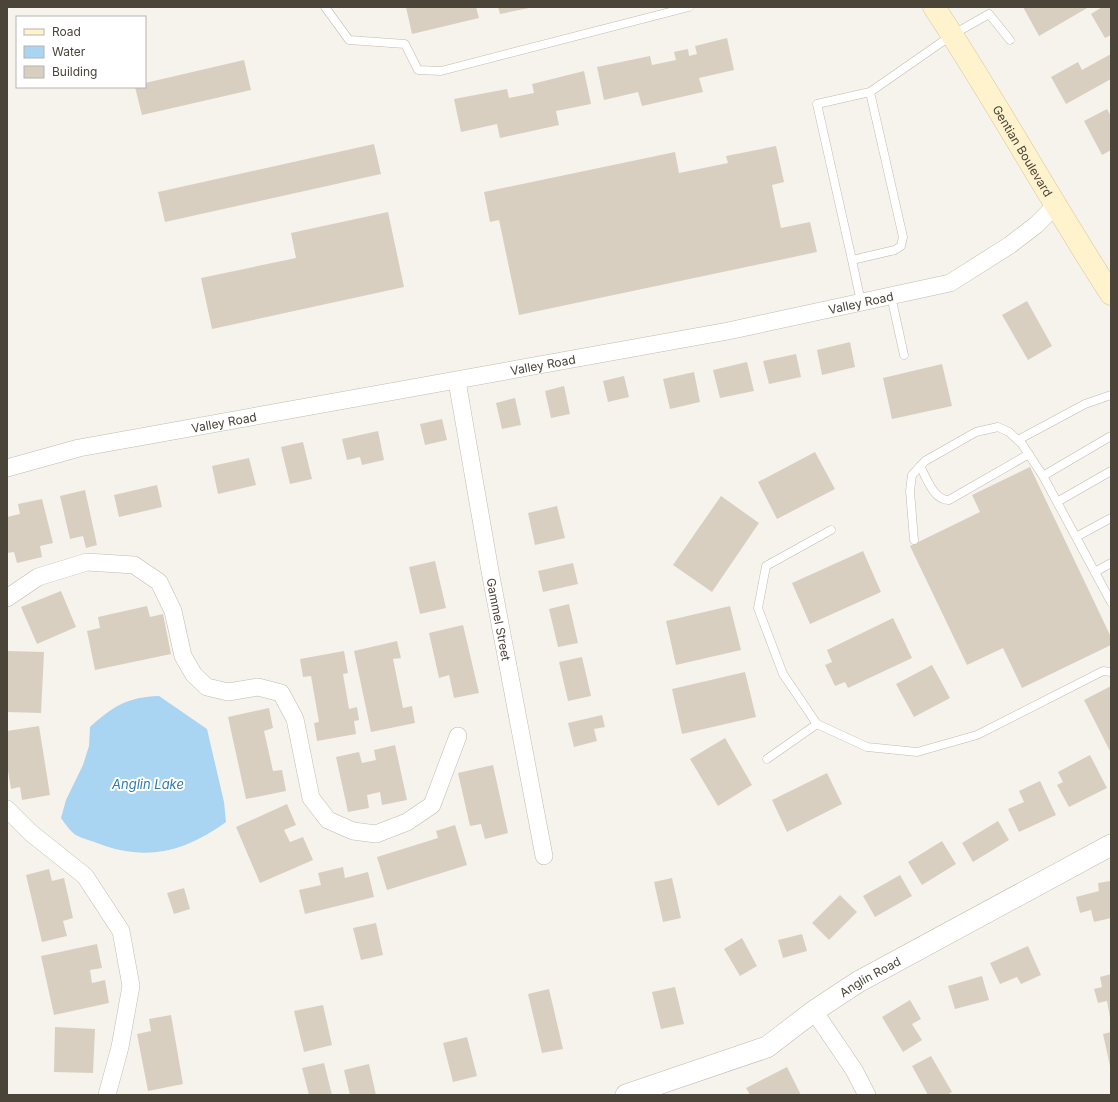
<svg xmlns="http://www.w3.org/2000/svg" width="1118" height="1102" font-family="Inter,sans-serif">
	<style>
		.water { fill: #a9d4f2 }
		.building { fill: #d8cfc1 }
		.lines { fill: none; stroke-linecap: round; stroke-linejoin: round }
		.service-casing { stroke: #c2bbae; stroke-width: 9 }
		.minor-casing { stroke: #c2bbae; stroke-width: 18 }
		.tertiary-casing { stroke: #c2bbae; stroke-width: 22 }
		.secondary-casing { stroke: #d6c79b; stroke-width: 23 }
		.service { stroke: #fff; stroke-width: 8 }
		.minor { stroke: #fff; stroke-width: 17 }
		.tertiary { stroke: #fff; stroke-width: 21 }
		.secondary { stroke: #fff3cd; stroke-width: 22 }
		.labels { text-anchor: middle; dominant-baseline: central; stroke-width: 4; stroke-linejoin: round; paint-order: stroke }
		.street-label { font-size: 12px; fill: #4b4439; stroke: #fff }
		.water-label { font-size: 13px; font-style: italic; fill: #2e7ab2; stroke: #fff }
	</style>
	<rect width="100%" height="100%" fill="#f6f3ec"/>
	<path class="water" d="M 159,696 L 207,729 L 224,802 L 226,822 C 185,852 145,862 97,843 C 75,835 75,838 61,818 L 66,800 L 83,765 L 89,746 L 90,727 C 113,706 128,697 159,696 Z"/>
	<path class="building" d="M 406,7 L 476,7 L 479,18 L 412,34 Z
		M 498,7 L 529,7 L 529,8 L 500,14 Z
		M 1023,7 L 1089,7 L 1039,36 Z
		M 1102,7 L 1111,7 L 1111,35 L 1105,38 L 1091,14 Z
		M 727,38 L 734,70 L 699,78 L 703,92 L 642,106 L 638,92 L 604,100 L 597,67 L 650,56 L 652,65 L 676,60 L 674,52 L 688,49 L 689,56 L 697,54 L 695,46 Z
		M 1111,54 L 1111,79 L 1066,104 L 1051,77 L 1078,62 L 1082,70 Z
		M 244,60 L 251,90 L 142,115 L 135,87 L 145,87 L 145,83 Z
		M 584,71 L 591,104 L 556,111 L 559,125 L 500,138 L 497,124 L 461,132 L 454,99 L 507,89 L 509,98 L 534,93 L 532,84 Z
		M 1107,109 L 1111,116 L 1111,150 L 1102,155 L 1084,121 Z
		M 374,144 L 381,174 L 165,222 L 158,192 Z
		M 776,146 L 784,182 L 772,185 L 781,228 L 810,222 L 817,252 L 519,315 L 499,220 L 490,222 L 484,192 L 675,152 L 679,173 L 728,163 L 726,156 Z
		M 388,212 L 404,287 L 212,329 L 201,278 L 296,258 L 291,233 Z
		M 1027,301 L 1052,346 L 1028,360 L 1002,315 Z
		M 850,342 L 855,367 L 822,375 L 817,350 Z
		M 796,354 L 801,377 L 769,384 L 763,361 Z
		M 747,362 L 754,391 L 720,398 L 713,370 Z
		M 942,364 L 952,406 L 892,419 L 883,378 Z
		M 694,372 L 700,402 L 670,409 L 663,379 Z
		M 624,376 L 629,397 L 608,402 L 603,381 Z
		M 564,386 L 570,414 L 551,418 L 545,391 Z
		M 515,398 L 521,425 L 502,429 L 496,403 Z
		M 442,419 L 447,440 L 425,445 L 420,424 Z
		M 378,431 L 384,460 L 362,465 L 360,457 L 347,460 L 342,439 Z
		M 303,442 L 312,479 L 290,484 L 281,447 Z
		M 815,452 L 835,489 L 777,519 L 758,482 Z
		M 249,458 L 256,485 L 218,494 L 212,466 Z
		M 1030,467 L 1111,637 L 1111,645 L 1022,688 L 1003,648 L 967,665 L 910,546 L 980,512 L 972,495 Z
		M 157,485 L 162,507 L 119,517 L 114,495 Z
		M 85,490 L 97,545 L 86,548 L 83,536 L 70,539 L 60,496 Z
		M 721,496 L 759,523 L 712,592 L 673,565 Z
		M 42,499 L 53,543 L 40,546 L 42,557 L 17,563 L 14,552 L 7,553 L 7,517 L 20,514 L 18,504 Z
		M 557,506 L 565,538 L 535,545 L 528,513 Z
		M 863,551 L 881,592 L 810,624 L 792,583 Z
		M 435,561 L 446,608 L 420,614 L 409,567 Z
		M 573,563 L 578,584 L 543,592 L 538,571 Z
		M 61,591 L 76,627 L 37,644 L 21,607 Z
		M 569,604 L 578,643 L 558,647 L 549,609 Z
		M 147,606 L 150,617 L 163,614 L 171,654 L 95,670 L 87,631 L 100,628 L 98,617 Z
		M 730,606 L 741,650 L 676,665 L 666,621 Z
		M 893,618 L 912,658 L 848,688 L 845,682 L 835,686 L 825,665 L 832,662 L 827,650 Z
		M 463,625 L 479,693 L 454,698 L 449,675 L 439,678 L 429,633 Z
		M 397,641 L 401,658 L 393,659 L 403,708 L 412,706 L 415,723 L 371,732 L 354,651 Z
		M 7,651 L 44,652 L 41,713 L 7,712 Z
		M 344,651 L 348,673 L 343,674 L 349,709 L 357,707 L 359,720 L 354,721 L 356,734 L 317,741 L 314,723 L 319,722 L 311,676 L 303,677 L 300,659 Z
		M 582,657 L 591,696 L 568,701 L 559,662 Z
		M 932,665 L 950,698 L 914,717 L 896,684 Z
		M 745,672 L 756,717 L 682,734 L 672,689 Z
		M 1111,686 L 1111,753 L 1084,700 Z
		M 269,708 L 273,728 L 264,731 L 273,771 L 282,770 L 286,791 L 246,799 L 228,717 Z
		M 602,715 L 605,727 L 594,729 L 597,741 L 574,747 L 568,723 Z
		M 39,726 L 50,795 L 22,800 L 20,787 L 11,789 L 7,764 L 7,731 Z
		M 725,738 L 752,785 L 718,806 L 690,759 Z
		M 395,745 L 407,800 L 382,805 L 380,792 L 367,795 L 369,808 L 348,812 L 336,757 L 359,752 L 362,763 L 376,760 L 374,750 Z
		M 1090,755 L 1107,788 L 1069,807 L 1057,785 L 1063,782 L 1058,772 Z
		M 493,765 L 508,833 L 485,839 L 481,824 L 470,826 L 458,773 Z
		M 827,773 L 842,804 L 787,832 L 772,800 Z
		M 1040,781 L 1056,815 L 1019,832 L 1008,809 L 1024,802 L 1019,791 Z
		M 287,804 L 296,825 L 284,830 L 290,842 L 303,837 L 313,860 L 260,883 L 236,827 Z
		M 998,821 L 1009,840 L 973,862 L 962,843 Z
		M 455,825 L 467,865 L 387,890 L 377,857 L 438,838 L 436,831 Z
		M 942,841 L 956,864 L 922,885 L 908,862 Z
		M 343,867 L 345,878 L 368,872 L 374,897 L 305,914 L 299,890 L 321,885 L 318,873 Z
		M 49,869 L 52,881 L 64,878 L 73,918 L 63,921 L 67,936 L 42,942 L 26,875 Z
		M 900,875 L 912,896 L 875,917 L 863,896 Z
		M 672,878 L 681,918 L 663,922 L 654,882 Z
		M 1110,881 L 1111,918 L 1094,922 L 1091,910 L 1080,913 L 1076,897 L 1099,891 L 1098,883 Z
		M 184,888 L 190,909 L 174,914 L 167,893 Z
		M 840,895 L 857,912 L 829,940 L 812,923 Z
		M 376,923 L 383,955 L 361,960 L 353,928 Z
		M 802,934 L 807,951 L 783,958 L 778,940 Z
		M 742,938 L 757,966 L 740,976 L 724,949 Z
		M 97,944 L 102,968 L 90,970 L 92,983 L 105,980 L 109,1003 L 54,1015 L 41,956 Z
		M 1028,946 L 1041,975 L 1021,984 L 1017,977 L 1000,984 L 990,963 Z
		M 1111,974 L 1111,1018 L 1110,1018 L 1107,1001 L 1098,1003 L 1094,989 L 1102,987 L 1100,977 Z
		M 982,976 L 989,1000 L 955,1009 L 948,986 Z
		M 675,987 L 684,1024 L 661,1029 L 652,992 Z
		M 549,989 L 563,1049 L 542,1053 L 528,994 Z
		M 910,1000 L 921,1019 L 912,1024 L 922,1040 L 903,1052 L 882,1017 Z
		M 323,1005 L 332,1045 L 304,1052 L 294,1011 Z
		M 171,1015 L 183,1084 L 148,1091 L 137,1034 L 151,1031 L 149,1019 Z
		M 55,1027 L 95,1029 L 93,1073 L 54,1072 Z
		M 1111,1032 L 1111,1066 L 1110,1066 L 1103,1034 Z
		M 467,1037 L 477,1076 L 453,1082 L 443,1043 Z
		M 931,1056 L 952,1092 L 947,1095 L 928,1095 L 912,1066 Z
		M 324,1063 L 332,1095 L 309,1095 L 302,1068 Z
		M 369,1064 L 376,1095 L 350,1095 L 344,1070 Z
		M 787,1067 L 801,1095 L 750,1095 L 746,1088 Z"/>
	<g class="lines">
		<g class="service-casing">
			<path id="service" d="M 325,7 L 349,40 L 405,44 L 418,70 L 441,71 L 689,7
				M 870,92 L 817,104 L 852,260 L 895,250 L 901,246 L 903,237 L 870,92 L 952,35 L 989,14 L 1010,40
				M 852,260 L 861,302
				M 891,296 L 904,355
				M 1018,440 L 1085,404 L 1111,395
				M 920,466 C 926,477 934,501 949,500 L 1029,454
				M 1043,476 L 1111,436
				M 1057,502 L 1111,471
				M 831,530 L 766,566 L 758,608 L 783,674 L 817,724 L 867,747 L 917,752 L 977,735 L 1103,671 L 1111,672
				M 1076,537 L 1111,518
				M 914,540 L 910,491 L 912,475 L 925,461 L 976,432 L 998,427 L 1009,432 L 1022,444 L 1043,476 L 1111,602
				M 1095,572 L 1111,563
				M 767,759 L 817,724"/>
		</g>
		<g class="minor-casing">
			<g id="minor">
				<path id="s1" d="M 457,381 L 490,571 L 544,856"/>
				<path id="s2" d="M 7,468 L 79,448 L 728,331 L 950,283 L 1010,245 L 1036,225 L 1055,206"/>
				<path d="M 7,598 L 38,577 L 87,562 L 134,565 L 159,582 L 173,611 L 183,656 L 194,675 L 207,687 L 228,692 L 258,687 L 281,693 L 295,719 L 311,798 L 328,820 L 353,831 L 376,834 L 407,822 L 432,805 L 458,736"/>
				<path d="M 7,809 L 31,833 L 85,876 L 121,931 L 131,986 L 120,1047 L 107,1095"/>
				<path d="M 814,1011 L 854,1070 L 867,1095"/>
			</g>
		</g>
		<g class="tertiary-casing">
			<g id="tertiary">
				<path id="s3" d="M 626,1095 L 767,1047 L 814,1011 L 858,982 L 1111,845"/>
			</g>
		</g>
		<g class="secondary-casing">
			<g id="secondary">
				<path id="s4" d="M 934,7 C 996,101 1050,200 1111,294"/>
			</g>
		</g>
		<use href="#service" class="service"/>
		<use href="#minor" class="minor"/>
		<use href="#tertiary" class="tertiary"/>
		<use href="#secondary" class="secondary"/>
	</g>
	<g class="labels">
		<g class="street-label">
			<text stroke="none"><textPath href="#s4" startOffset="169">Gentian Boulevard</textPath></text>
			<text stroke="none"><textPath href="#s2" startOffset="870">Valley Road</textPath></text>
			<text stroke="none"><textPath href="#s2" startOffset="546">Valley Road</textPath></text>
			<text stroke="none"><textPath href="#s2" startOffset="222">Valley Road</textPath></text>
			<text stroke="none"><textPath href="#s1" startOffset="242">Gammel Street</textPath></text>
			<text stroke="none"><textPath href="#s3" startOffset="274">Anglin Road</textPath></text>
		</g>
		<g class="water-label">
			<text x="148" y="784">Anglin Lake</text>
		</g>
	</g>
	<rect width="1118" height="1102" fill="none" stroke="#4b4439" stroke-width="16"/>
	<rect x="16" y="16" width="130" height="72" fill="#ffffff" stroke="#b7b4b0"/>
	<rect x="24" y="29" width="20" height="6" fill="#fff3cd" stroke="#b7b4b0"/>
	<text x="52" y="36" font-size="12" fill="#4b4439">Road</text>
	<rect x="24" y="46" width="20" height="12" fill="#a9d4f2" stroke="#b7b4b0"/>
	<text x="52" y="56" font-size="12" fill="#4b4439">Water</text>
	<rect x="24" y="66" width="20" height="12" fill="#d8cfc1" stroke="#b7b4b0"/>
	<text x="52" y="76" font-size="12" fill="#4b4439">Building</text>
</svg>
